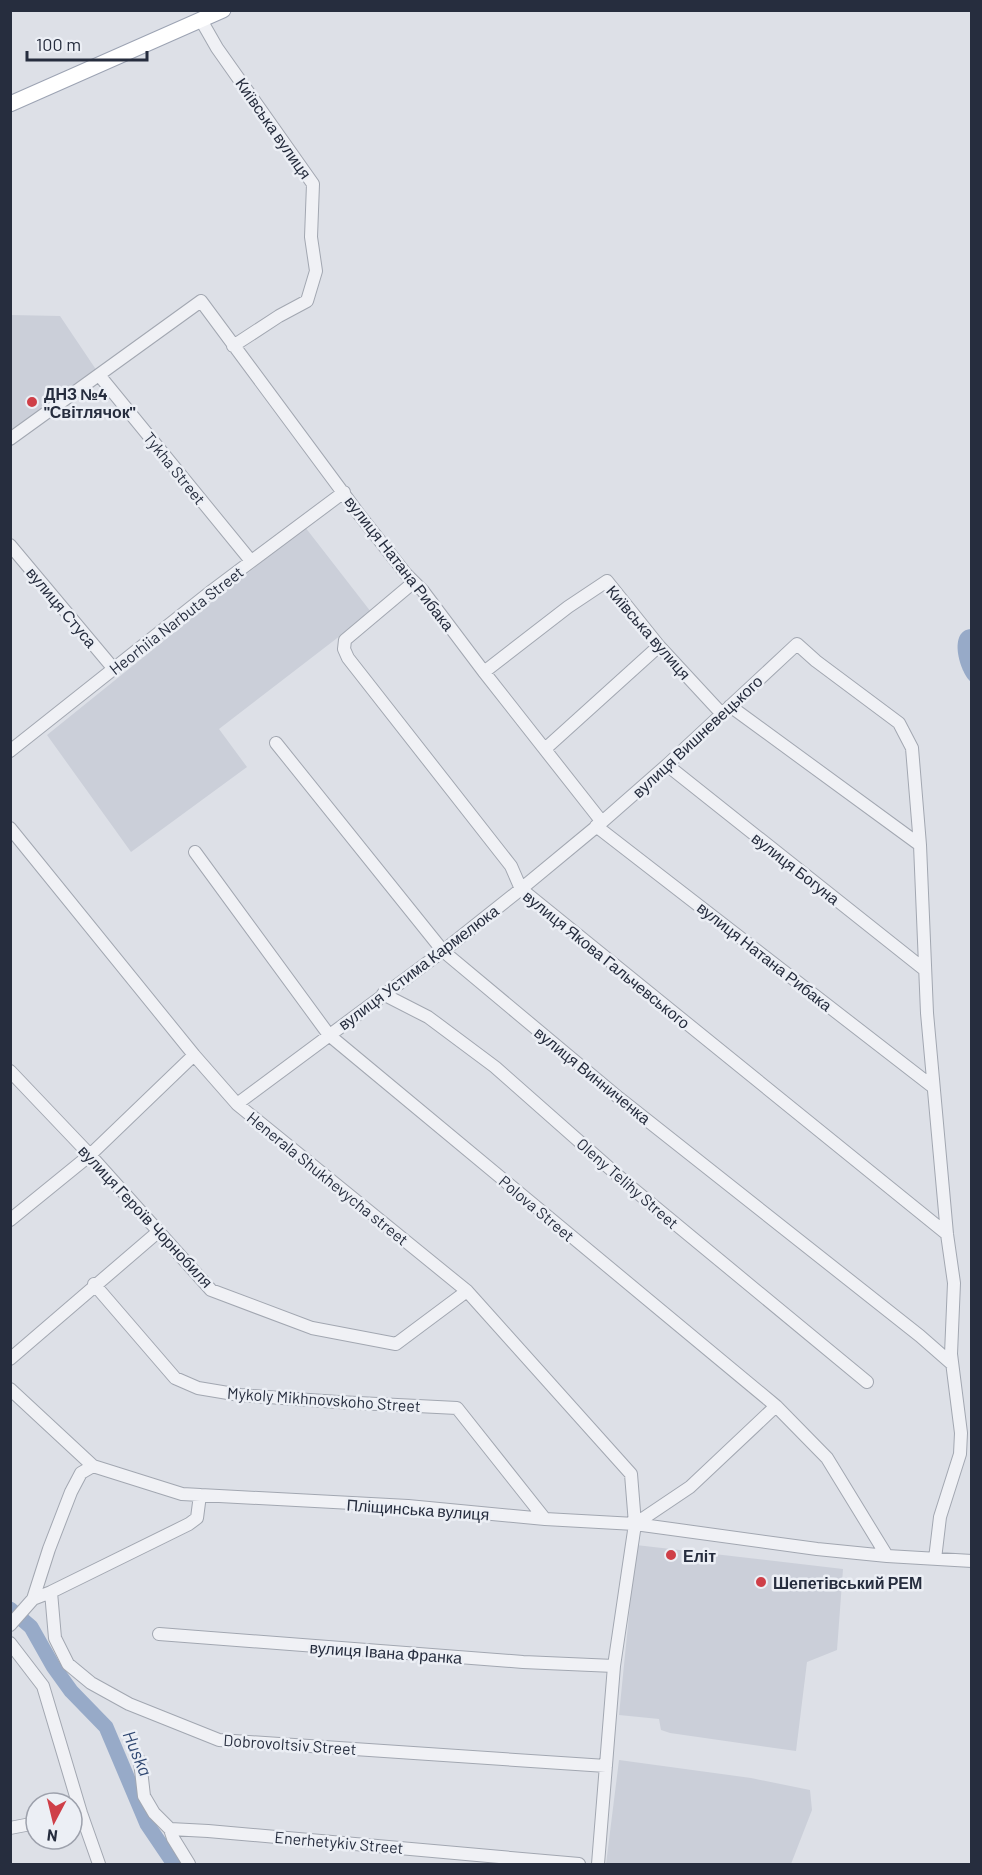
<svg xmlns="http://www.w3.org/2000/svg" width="982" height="1875" font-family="Barlow,sans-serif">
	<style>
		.built { fill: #cbcfd9 }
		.green { fill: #c1d1be }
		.water { fill: #97aac8 }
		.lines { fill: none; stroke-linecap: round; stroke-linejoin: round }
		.river { stroke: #97aac8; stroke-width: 15 }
		.minor-casing { stroke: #a2a7b1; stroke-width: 14 }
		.major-casing { stroke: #9ca3b3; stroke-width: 17 }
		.minor { stroke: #f0f1f5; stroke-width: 12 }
		.major { stroke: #fff; stroke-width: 15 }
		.poi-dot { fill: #cf3f48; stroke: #eceff5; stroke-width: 2 }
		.labels { text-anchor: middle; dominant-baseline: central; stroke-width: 5; stroke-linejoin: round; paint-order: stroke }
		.street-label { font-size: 16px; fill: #262d3e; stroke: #eceff5 }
		.poi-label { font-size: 16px; font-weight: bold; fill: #262d3e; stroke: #eceff5; text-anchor: start }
		.water-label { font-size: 18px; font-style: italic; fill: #304872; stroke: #eceff5 }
	</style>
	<rect width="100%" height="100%" fill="#dde0e7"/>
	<path class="built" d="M 11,315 L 60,316 L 97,371 L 11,432 Z
		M 305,527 L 371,612 L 219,729 L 247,767 L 131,852 L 47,735 Z
		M 636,1545 L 843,1569 L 837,1650 L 807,1662 L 796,1751 L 670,1733 L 661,1730 L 659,1719 L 619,1715 Z
		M 619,1760 L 751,1778 L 810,1790 L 812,1810 L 791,1864 L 606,1864 Z"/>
	<path class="green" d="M 147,1834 L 168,1838 L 184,1864 L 166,1864 Z"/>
	<path class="water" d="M 971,629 L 972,629 L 971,682 C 959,672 948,630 971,629 Z"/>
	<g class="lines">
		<path class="river" d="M 10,1609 L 31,1627 L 53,1666 L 71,1691 L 106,1727 L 147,1824 L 174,1864"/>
		<g class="minor-casing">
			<path id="minor" d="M 201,20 L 217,48 L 313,184 L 311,237 L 316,271 L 307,301 L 279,316 L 233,346
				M 99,375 L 251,561
				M 10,439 L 201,301 L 358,513 L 406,574 L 423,591 L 484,672 L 602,822
				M 10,545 L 113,668
				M 414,582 L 345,640 L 344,649 L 348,658 L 511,866 L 521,889 L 947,1234
				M 484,672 L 568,607 L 607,581 L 659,646 L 722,714
				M 730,706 L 920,845
				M 276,743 L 443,951 L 619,1098 L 920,1336 L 952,1364
				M 545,749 L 659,646
				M 10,751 L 213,590 L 344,492
				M 667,765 L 925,970
				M 596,826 L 933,1087
				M 10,828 L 194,1055 L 237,1104 L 467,1291 L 631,1474 L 635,1524 L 614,1666 L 598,1864
				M 195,852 L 329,1035 L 776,1406 L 827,1458 L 887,1556
				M 383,994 L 428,1017 L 495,1067 L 632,1188 L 867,1382
				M 10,1071 L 90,1155 L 211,1290 L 312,1328 L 396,1344 L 467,1291
				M 237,1104 L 443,951 L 521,889 L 602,822 L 667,765 L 797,644 L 816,661 L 899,723 L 912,748 L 920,845 L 927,1013 L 947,1234 L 954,1283 L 951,1354 L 961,1433 L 960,1454 L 940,1517 L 935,1559
				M 10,1220 L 90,1155 L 194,1055
				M 94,1284 L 175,1378 L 198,1388 L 240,1395 L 338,1402 L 457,1408 L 545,1519
				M 10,1359 L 159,1231
				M 10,1389 L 93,1466 L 182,1494 L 408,1506 L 545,1519 L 635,1524 L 817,1549 L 887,1556 L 972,1561
				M 635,1524 L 690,1487 L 776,1406
				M 51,1592 L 55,1638 L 68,1664 L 91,1683 L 129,1704 L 219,1740 L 606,1766
				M 33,1599 L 51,1592 L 189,1524 L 197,1518 L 200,1495
				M 10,1625 L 33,1599 L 49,1549 L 71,1492 L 81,1473 L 93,1466
				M 159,1634 L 523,1662 L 614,1666
				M 10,1643 L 43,1686 L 81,1813 L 99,1864
				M 140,1761 L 144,1796 L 154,1813 L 170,1829 L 173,1838 L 189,1864
				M 10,1828 L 36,1823
				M 170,1829 L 208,1831 L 579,1864"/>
		</g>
		<g class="major-casing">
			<path id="major" d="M 10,104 L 223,10"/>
		</g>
		<use href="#minor" class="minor"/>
		<use href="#major" class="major"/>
	</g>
	<g class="poi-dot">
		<circle cx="32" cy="402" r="6"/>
		<circle cx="671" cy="1555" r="6"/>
		<circle cx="761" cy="1582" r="6"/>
	</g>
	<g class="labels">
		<g class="street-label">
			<text transform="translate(274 128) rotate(55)">Київська вулиця</text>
			<text transform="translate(175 468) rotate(51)">Tykha Street</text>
			<text transform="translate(400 563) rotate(52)">вулиця Натана Рибака</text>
			<text transform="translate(62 607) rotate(50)">вулиця Стуса</text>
			<text transform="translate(176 620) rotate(-38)">Heorhiia Narbuta Street</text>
			<text transform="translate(649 632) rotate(49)">Київська вулиця</text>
			<text transform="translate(697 736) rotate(-43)">вулиця Вишневецького</text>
			<text transform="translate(796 868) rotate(38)">вулиця Богуна</text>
			<text transform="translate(765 956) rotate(38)">вулиця Натана Рибака</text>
			<text transform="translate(607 959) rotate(39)">вулиця Якова Гальчевського</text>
			<text transform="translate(418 967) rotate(-37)">вулиця Устима Кармелюка</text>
			<text transform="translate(593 1075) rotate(39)">вулиця Винниченка</text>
			<text transform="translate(328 1178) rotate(39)">Henerala Shukhevycha street</text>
			<text transform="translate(628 1183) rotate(41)">Oleny Telihy Street</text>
			<text transform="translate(537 1208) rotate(40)">Polova Street</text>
			<text transform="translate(146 1216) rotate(47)">вулиця Героїв Чорнобиля</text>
			<text transform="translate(324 1399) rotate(4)">Mykoly Mikhnovskoho Street</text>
			<text transform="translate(418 1509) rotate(4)">Пліщинська вулиця</text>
			<text transform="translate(386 1652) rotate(4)">вулиця Івана Франка</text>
			<text transform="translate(290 1744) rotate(4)">Dobrovoltsiv Street</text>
			<text transform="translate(339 1842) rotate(5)">Enerhetykiv Street</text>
		</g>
		<g class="poi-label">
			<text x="44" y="393">ДНЗ №4<tspan x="44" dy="18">"Світлячок"</tspan></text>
			<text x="683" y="1555">Еліт</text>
			<text x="773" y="1582">Шепетівський РЕМ</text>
		</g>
		<g class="water-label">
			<text transform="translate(138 1753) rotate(67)">Huska</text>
		</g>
	</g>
	<rect width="982" height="1875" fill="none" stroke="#262d3e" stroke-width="24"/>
	<g transform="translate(54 1821) rotate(187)"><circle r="28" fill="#eceff5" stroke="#9da1ac" stroke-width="1.5"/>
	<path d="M0-4.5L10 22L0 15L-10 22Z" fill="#cf3f48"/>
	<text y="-9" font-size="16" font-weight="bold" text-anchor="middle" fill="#262d3e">N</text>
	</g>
	<path d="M27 51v9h120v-9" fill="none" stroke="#262d3e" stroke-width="3"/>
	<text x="36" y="51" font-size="18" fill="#262d3e" stroke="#eceff5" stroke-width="4.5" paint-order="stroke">100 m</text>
</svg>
